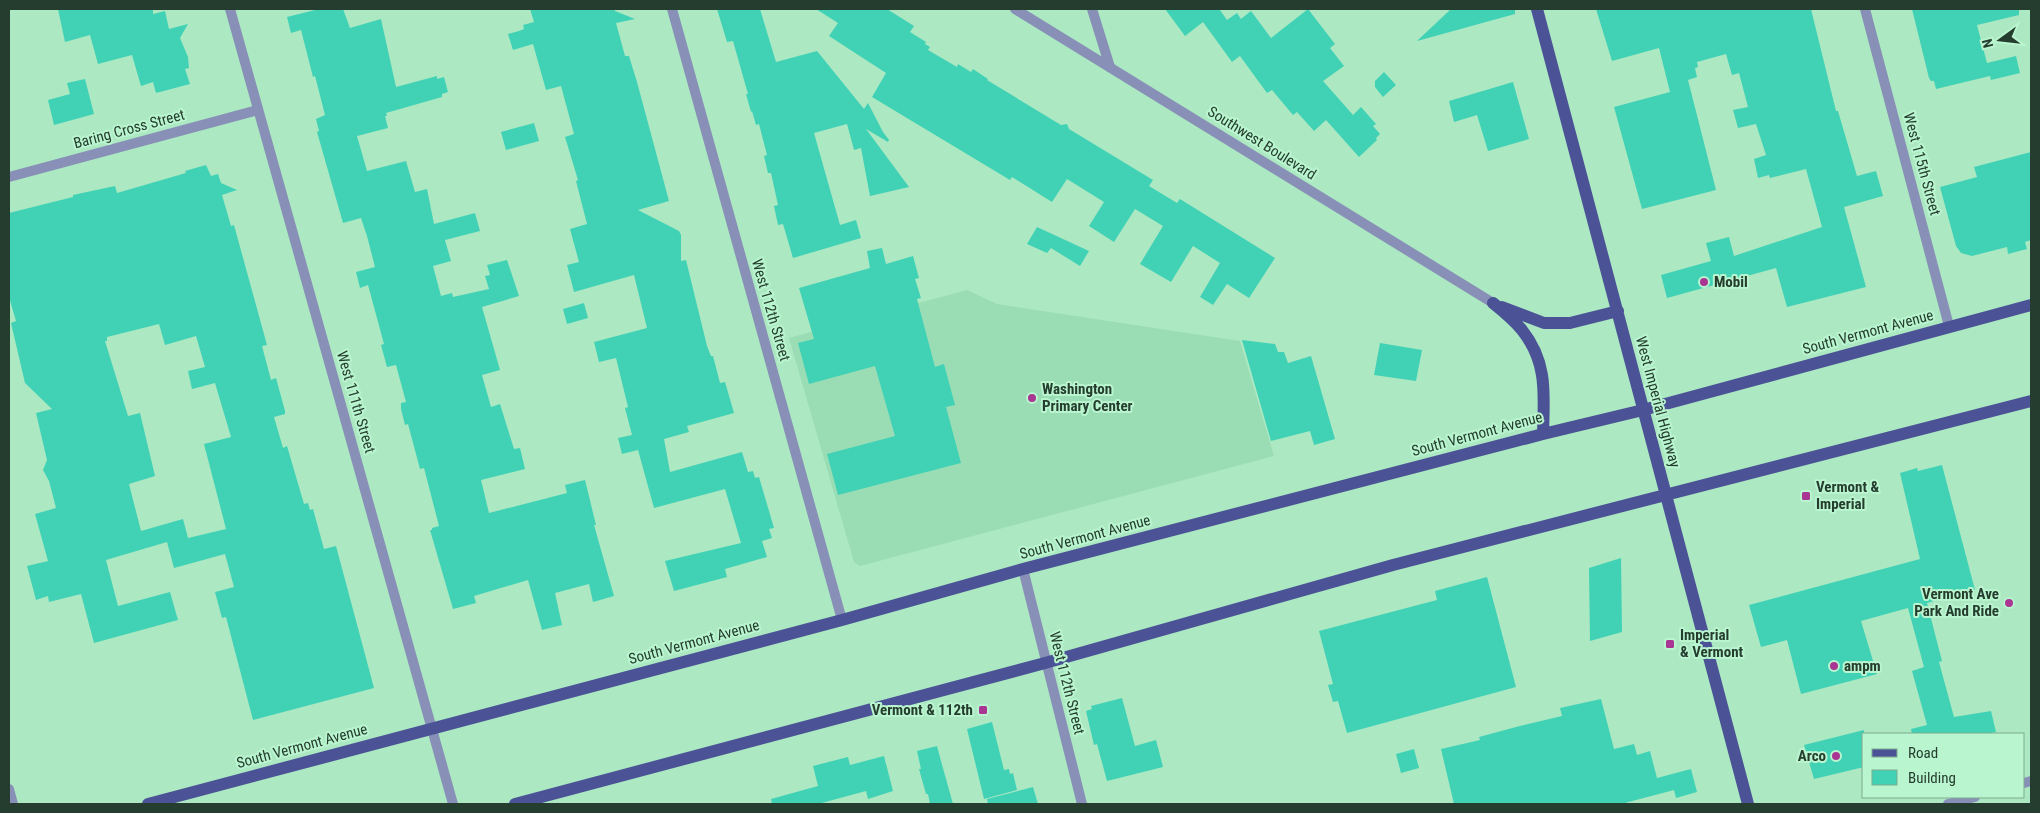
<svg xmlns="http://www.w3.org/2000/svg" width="2040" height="813" font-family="'Roboto Condensed',sans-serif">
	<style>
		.built { fill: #9addb4 }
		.building { fill: #41d2b6; fill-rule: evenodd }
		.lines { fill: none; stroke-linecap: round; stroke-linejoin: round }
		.minor { stroke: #8990b7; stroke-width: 10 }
		.tertiary { stroke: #8990b7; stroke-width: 10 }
		.primary { stroke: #4b5396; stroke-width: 12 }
		.poi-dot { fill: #a83692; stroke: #b9f5cf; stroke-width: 2 }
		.labels { text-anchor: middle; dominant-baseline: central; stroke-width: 4; stroke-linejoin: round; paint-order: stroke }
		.street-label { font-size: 15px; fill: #253d2e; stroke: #b9f5cf }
		.poi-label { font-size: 15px; font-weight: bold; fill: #253d2e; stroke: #b9f5cf; text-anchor: start }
	</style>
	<rect width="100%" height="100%" fill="#ace8c2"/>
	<path class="built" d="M 967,290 L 997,304 L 1240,341 L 1274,456 L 860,566 L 854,562 L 789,338 Z"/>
	<path class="building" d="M 58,9 L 153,9 L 153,14 L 165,11 L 169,29 L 188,24 L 180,38 L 188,57 L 189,68 L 185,69 L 190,84 L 156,93 L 153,82 L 141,86 L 132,55 L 98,64 L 90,35 L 65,42 Z
		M 319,9 L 343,9 L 350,28 L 381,19 L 396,87 L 437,76 L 437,79 L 444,77 L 448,92 L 442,94 L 442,97 L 386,113 L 387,116 L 385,116 L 388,128 L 357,136 L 367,171 L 406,161 L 415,192 L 427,189 L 434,224 L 475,213 L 480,231 L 445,240 L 451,261 L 433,266 L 441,296 L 452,293 L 453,297 L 489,289 L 485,276 L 490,275 L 487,265 L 507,260 L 519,296 L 482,307 L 500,370 L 482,375 L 491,407 L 500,404 L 514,449 L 520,448 L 525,469 L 481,480 L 489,513 L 567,493 L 565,485 L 585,480 L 596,525 L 594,525 L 614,596 L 593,602 L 589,584 L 555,593 L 562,625 L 542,630 L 528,580 L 474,596 L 476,603 L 453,609 L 430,530 L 432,530 L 432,528 L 439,526 L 424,468 L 420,469 L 408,424 L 405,425 L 401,409 L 401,403 L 406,402 L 396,365 L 387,367 L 381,345 L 384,344 L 368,285 L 360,288 L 356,272 L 375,267 L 367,236 L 361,218 L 343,223 L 317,132 L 319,131 L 316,119 L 325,115 L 315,76 L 313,77 L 301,30 L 291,33 L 287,17 Z
		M 530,9 L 614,9 L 615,11 L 635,19 L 616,23 L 625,56 L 629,56 L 637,82 L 669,201 L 638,210 L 679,231 L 681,235 L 681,261 L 686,260 L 707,346 L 711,356 L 713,356 L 720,383 L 725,382 L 734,413 L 687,426 L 689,432 L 664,439 L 670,472 L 742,452 L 748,472 L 753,471 L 755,478 L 759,477 L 774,528 L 769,529 L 772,538 L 762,541 L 767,557 L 725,569 L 727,577 L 674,591 L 665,561 L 741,543 L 725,489 L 654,508 L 638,450 L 622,454 L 618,438 L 632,435 L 625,408 L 628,407 L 616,358 L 599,362 L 594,342 L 647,328 L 634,275 L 574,292 L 567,265 L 579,262 L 570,229 L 587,224 L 576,181 L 578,180 L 565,137 L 574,134 L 561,86 L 546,90 L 533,44 L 513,50 L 508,34 L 519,31 L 524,29 L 523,25 L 534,22 Z
		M 717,9 L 760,9 L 776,62 L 817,51 L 864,109 L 868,103 L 883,132 L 889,140 L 888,142 L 866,129 L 909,187 L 870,196 L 861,148 L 854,150 L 847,124 L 814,133 L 840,225 L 856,220 L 861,238 L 793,258 L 783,224 L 778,225 L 774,206 L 778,205 L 771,173 L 768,173 L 764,156 L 767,155 L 759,124 L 756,125 L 752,111 L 751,112 L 746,94 L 748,94 L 733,41 L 727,42 Z
		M 816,9 L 887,9 L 914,26 L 910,32 L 926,42 L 925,44 L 930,47 L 928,50 L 957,67 L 958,64 L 971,72 L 973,69 L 988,79 L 987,80 L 1061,125 L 1067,124 L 1069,129 L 1153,180 L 1149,186 L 1177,203 L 1180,199 L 1275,258 L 1249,298 L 1227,284 L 1213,305 L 1200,297 L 1220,263 L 1193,246 L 1171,282 L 1140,264 L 1163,226 L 1135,209 L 1114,242 L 1089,226 L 1104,202 L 1067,179 L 1052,202 L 1012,177 L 1010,180 L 872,97 L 886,73 L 829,36 L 838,23 Z
		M 1165,9 L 1221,9 L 1220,10 L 1227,20 L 1237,13 L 1241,19 L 1251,11 L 1271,38 L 1308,9 L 1335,44 L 1330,48 L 1344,66 L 1323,81 L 1353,115 L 1361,107 L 1376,124 L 1373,126 L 1380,134 L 1376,138 L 1377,140 L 1359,157 L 1326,120 L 1314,131 L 1297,112 L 1293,115 L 1272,90 L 1267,93 L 1240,56 L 1232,62 L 1203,22 L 1185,36 Z
		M 1451,9 L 1515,9 L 1515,14 L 1417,41 Z
		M 1596,9 L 1811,9 L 1836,111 L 1838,111 L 1857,176 L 1876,171 L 1883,196 L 1844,207 L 1866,287 L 1787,307 L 1776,268 L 1667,298 L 1661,275 L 1711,261 L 1706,243 L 1729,237 L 1734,256 L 1822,227 L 1806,169 L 1770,178 L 1769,175 L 1758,178 L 1754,159 L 1766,155 L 1756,124 L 1738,128 L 1733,110 L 1748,107 L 1739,73 L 1732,75 L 1726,54 L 1697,62 L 1698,67 L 1695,68 L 1697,77 L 1688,80 L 1716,190 L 1642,209 L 1614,107 L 1670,92 L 1659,48 L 1612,61 Z
		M 1912,9 L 2019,9 L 2019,15 L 1977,25 L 1987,63 L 2016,56 L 2020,73 L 1991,80 L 1990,76 L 1936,89 L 1934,81 L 1931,81 L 1929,78 Z
		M 1384,72 L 1396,85 L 1383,97 L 1375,87 L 1375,81 Z
		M 85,79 L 94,114 L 54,125 L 48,100 L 70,94 L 67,83 Z
		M 1513,82 L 1529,139 L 1488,151 L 1477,115 L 1454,122 L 1449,101 Z
		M 534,123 L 539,141 L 506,150 L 501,132 Z
		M 2031,152 L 2031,240 L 2025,242 L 2027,249 L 2008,254 L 2007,247 L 1972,256 L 1961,253 L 1956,246 L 1940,187 L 1977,177 L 1974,167 Z
		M 206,165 L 211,176 L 218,174 L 221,183 L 237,190 L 222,195 L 231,226 L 234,225 L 267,345 L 262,346 L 271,380 L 276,378 L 285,411 L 285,414 L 274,417 L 283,448 L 287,446 L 304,504 L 308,503 L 310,510 L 313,509 L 324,549 L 336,546 L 374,688 L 253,720 L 226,617 L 222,618 L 215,592 L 234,587 L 225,554 L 174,568 L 167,542 L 106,560 L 118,606 L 170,592 L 178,620 L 94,643 L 81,594 L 49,602 L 48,596 L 36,600 L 27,566 L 48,561 L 35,514 L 56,508 L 49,481 L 43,470 L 47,460 L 36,413 L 52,409 L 25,383 L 11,323 L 16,321 L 9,297 L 9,213 L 73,197 L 73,195 L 115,186 L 117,193 L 186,173 L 185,171 ZM 159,324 L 165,345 L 196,336 L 205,367 L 188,371 L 192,389 L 215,383 L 231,437 L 204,444 L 226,529 L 188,538 L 183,519 L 141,531 L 129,484 L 155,476 L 140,413 L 128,416 L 105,341 L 107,341 L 107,337 Z
		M 1037,227 L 1089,251 L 1080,266 L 1051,248 L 1047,253 L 1027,244 Z
		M 882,248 L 886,264 L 913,256 L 919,278 L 915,279 L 921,298 L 917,299 L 935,367 L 944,364 L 955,405 L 946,407 L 961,463 L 838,495 L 827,454 L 895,436 L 875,366 L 809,384 L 798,343 L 814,339 L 799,288 L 870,268 L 867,251 Z
		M 584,303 L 588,318 L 567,324 L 563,309 Z
		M 1242,340 L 1275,344 L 1278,352 L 1284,352 L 1288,363 L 1311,356 L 1335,439 L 1314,445 L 1310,431 L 1271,441 Z
		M 1380,343 L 1422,350 L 1416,381 L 1374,375 Z
		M 1942,465 L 1975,590 L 1927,603 L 1942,661 L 1939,662 L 1954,717 L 1991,711 L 1996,732 L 1986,734 L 1912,734 L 1911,729 L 1927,725 L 1912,671 L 1924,667 L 1908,608 L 1861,621 L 1877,674 L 1801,694 L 1787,640 L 1761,647 L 1749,605 L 1920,559 L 1900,473 L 1917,468 L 1918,471 Z
		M 1621,558 L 1622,632 L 1590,641 L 1589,568 Z
		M 1487,577 L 1516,687 L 1347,733 L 1338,701 L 1333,702 L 1328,685 L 1333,684 L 1319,631 L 1437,600 L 1435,591 Z
		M 1122,698 L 1135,746 L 1156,740 L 1163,767 L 1107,781 L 1097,744 L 1094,745 L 1086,711 L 1092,709 L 1091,706 Z
		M 1601,699 L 1614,749 L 1634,744 L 1637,755 L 1650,751 L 1657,778 L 1691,769 L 1697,792 L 1676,798 L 1674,790 L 1621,804 L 1454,804 L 1441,749 L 1480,740 L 1479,737 L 1516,727 L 1562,716 L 1560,708 Z
		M 992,722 L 1004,770 L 1009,769 L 1010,774 L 1013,773 L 1017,790 L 984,799 L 967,729 Z
		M 1864,730 L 1864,767 L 1814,779 L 1804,745 Z
		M 937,746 L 941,761 L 953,804 L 930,804 L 928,794 L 926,794 L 919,769 L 921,769 L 917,751 Z
		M 1414,749 L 1419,768 L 1401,773 L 1396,754 Z
		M 884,756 L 893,791 L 868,799 L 866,791 L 818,804 L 772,804 L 771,799 L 818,786 L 813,766 L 848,757 L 850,765 Z
		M 1033,787 L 1038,804 L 988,804 L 987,799 Z"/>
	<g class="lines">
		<path class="minor" d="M 230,9 L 453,804
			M 1092,9 L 1110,67
			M 1865,9 L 1949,326
			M 9,177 L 258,110
			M 1023,569 L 1082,804
			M 2024,783 L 2031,781
			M 9,789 L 13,804
			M 1948,804 L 1975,797"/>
		<path class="tertiary" d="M 672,9 L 842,620
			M 1015,9 L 1493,303"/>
		<path class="primary" d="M 1537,9 L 1748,804
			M 1493,303 C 1503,311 1514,320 1522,330 C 1548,363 1544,394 1543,434
			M 1502,307 L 1544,323 L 1570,323 L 1618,311
			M 148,804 L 842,620 L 1023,569 L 1543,434 L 1643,410 L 2031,305
			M 515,804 L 1045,663 L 1393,565 L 2031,401"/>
	</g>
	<g class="poi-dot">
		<circle cx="1704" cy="282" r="5"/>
		<circle cx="1032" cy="398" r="5"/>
		<rect x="1801" y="491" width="10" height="10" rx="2.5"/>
		<circle cx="2009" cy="603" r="5"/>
		<rect x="1665" y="639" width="10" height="10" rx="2.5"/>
		<circle cx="1834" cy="666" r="5"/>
		<rect x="978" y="705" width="10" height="10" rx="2.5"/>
		<circle cx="1836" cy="756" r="5"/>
	</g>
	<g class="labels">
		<g class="street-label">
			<text transform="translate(129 129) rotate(-15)">Baring Cross Street</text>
			<text transform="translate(1262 143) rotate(32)">Southwest Boulevard</text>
			<text transform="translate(1922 164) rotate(75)">West 115th Street</text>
			<text transform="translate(771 310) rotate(74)">West 112th Street</text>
			<text transform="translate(1868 332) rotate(-15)">South Vermont Avenue</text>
			<text transform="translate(356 402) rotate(74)">West 111th Street</text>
			<text transform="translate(1658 402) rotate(75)">West Imperial Highway</text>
			<text transform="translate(1477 434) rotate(-15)">South Vermont Avenue</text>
			<text transform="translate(1085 537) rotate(-15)">South Vermont Avenue</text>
			<text transform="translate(694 642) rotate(-15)">South Vermont Avenue</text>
			<text transform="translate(1067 683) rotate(76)">West 112th Street</text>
			<text transform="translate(302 746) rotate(-15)">South Vermont Avenue</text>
		</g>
		<g class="poi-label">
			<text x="1714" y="282">Mobil</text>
			<text x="1042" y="389">Washington<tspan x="1042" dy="17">Primary Center</tspan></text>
			<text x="1816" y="487">Vermont &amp;<tspan x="1816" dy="17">Imperial</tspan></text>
			<text x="1999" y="594" text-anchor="end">Vermont Ave<tspan x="1999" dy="17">Park And Ride</tspan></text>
			<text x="1680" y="635">Imperial<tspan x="1680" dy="17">&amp; Vermont</tspan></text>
			<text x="1844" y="666">ampm</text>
			<text x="973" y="710" text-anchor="end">Vermont &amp; 112th</text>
			<text x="1826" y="756" text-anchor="end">Arco</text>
		</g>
	</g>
	<rect width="2040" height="813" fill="none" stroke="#253d2e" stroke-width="20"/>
	<rect x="1862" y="733" width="162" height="65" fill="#b9f5cf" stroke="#7eab8f"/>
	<rect x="1872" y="749" width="25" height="8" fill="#4b5396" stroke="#7eab8f"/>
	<text x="1908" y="758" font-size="15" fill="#253d2e">Road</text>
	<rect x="1872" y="770" width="25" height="15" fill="#41d2b6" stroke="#7eab8f"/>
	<text x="1908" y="783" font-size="15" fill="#253d2e">Building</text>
	<g transform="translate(2000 40) rotate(255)" stroke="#b9f5cf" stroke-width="4" paint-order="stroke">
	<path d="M0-4L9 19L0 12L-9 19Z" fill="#253d2e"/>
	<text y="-8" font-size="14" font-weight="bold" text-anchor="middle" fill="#253d2e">N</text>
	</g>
</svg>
